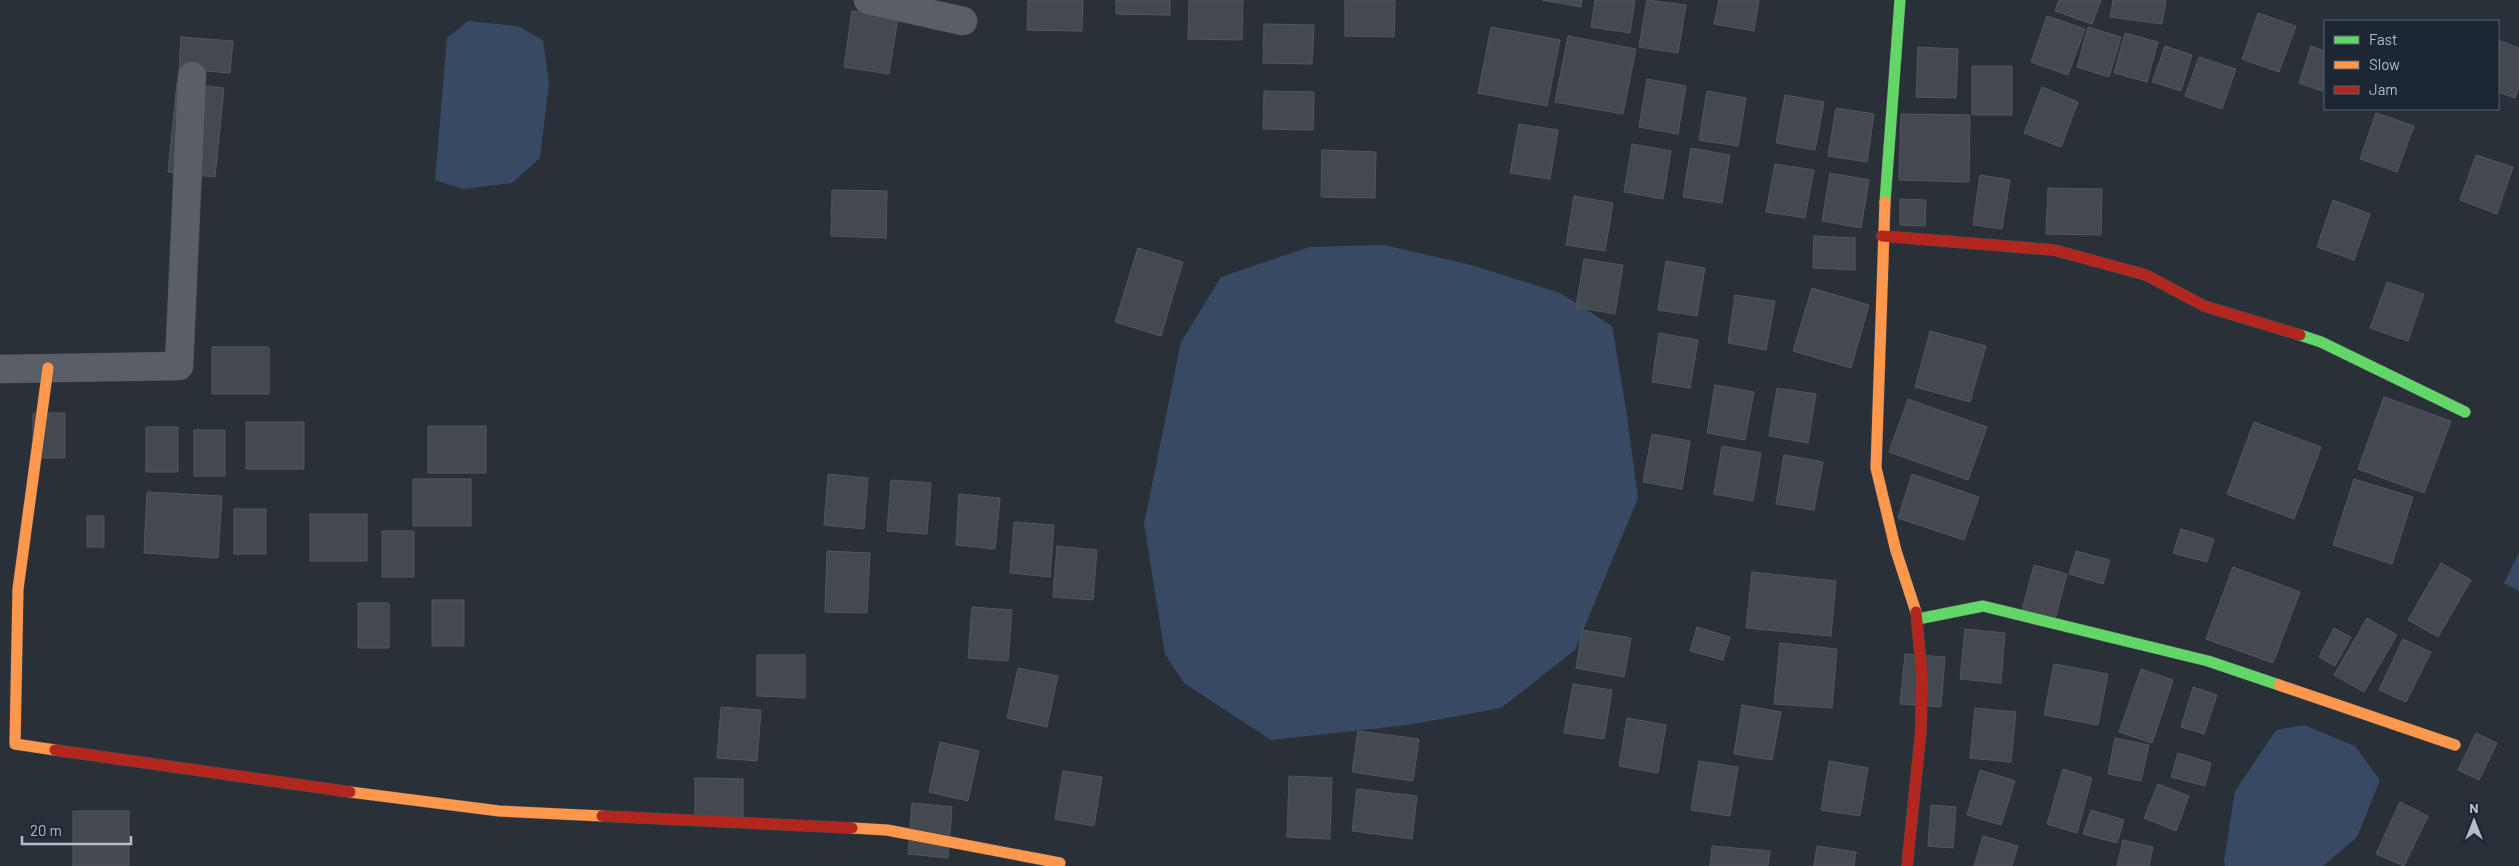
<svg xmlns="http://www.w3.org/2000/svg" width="2519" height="866" font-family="Barlow,sans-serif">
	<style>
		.water { fill: #384963 }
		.building { fill: #444950; stroke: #52575f }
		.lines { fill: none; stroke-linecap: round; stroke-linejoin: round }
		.street-casing { stroke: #484c53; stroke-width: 29 }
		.fast-casing { stroke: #484c53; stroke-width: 12 }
		.slow-casing { stroke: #484c53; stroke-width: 12 }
		.jam-casing { stroke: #484c53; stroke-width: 12 }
		.street { stroke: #5a5e66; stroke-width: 28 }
		.fast { stroke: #63d668; stroke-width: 11 }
		.slow { stroke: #ff974d; stroke-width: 11 }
		.jam { stroke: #b3261e; stroke-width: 11 }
	</style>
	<rect width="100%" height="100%" fill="#2a3038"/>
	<path class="water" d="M 468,21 L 518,26 L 543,40 L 549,83 L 540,158 L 512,183 L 463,189 L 435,180 L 447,38 Z
		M 1384,245 L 1471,265 L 1560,293 L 1612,326 L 1626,409 L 1638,498 L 1575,650 L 1501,708 L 1408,725 L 1271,740 L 1184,683 L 1165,654 L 1144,524 L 1181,342 L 1221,277 L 1309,247 Z
		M 2519,553 L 2519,591 L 2504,583 Z
		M 2304,725 L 2355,746 L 2380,780 L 2357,837 L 2323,866 L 2225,866 L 2224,860 L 2235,791 L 2276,730 Z"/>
	<path class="building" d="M 1028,0 L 1083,0 L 1082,31 L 1027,30 Z
		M 1116,0 L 1170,0 L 1170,15 L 1116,14 Z
		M 1189,0 L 1243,0 L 1242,40 L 1188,39 Z
		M 1345,0 L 1395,0 L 1394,37 L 1345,36 Z
		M 1542,0 L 1582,0 L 1581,7 Z
		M 1595,0 L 1635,0 L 1630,33 L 1591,27 Z
		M 1647,0 L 1686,5 L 1678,53 L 1639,47 Z
		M 1719,0 L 1759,0 L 1754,31 L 1714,24 Z
		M 2059,0 L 2101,0 L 2092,24 L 2055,11 Z
		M 2113,0 L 2166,0 L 2162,24 L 2110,17 Z
		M 852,11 L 898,17 L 889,74 L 844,67 Z
		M 2258,13 L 2296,26 L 2279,72 L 2242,59 Z
		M 2047,16 L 2085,29 L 2068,75 L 2031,62 Z
		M 1264,24 L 1314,25 L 1312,64 L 1263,63 Z
		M 1491,27 L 1560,40 L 1547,106 L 1478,93 Z
		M 2088,27 L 2121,37 L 2109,77 L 2077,67 Z
		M 2125,33 L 2158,42 L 2147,82 L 2114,73 Z
		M 1568,36 L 1636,49 L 1623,114 L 1555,102 Z
		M 181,37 L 233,41 L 230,73 L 179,69 Z
		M 2498,40 L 2519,48 L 2519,86 L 2515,98 L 2498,92 Z
		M 2165,46 L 2192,55 L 2181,91 L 2152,82 Z
		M 2311,46 L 2325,51 L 2325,80 L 2322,91 L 2299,83 Z
		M 1918,47 L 1958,49 L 1956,98 L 1916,97 Z
		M 2199,57 L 2236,69 L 2222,109 L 2185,96 Z
		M 1972,66 L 2012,66 L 2012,115 L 1972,115 Z
		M 1647,79 L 1686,86 L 1678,134 L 1639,127 Z
		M 177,83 L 224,88 L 215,177 L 168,172 Z
		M 2042,87 L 2078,102 L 2061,147 L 2024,133 Z
		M 1264,91 L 1314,92 L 1313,130 L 1263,129 Z
		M 1707,91 L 1746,98 L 1738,146 L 1699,140 Z
		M 1785,95 L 1824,102 L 1815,150 L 1776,143 Z
		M 1836,108 L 1874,114 L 1867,162 L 1828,156 Z
		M 2376,113 L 2414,126 L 2397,172 L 2360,159 Z
		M 1901,114 L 1970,115 L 1969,182 L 1899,180 Z
		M 1519,124 L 1558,130 L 1550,179 L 1510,173 Z
		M 1632,144 L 1671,151 L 1663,199 L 1624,192 Z
		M 1691,148 L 1730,155 L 1722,203 L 1683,197 Z
		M 1322,150 L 1376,152 L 1375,198 L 1321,197 Z
		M 2476,155 L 2513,167 L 2497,214 L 2460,200 Z
		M 1775,164 L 1814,170 L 1805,218 L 1766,212 Z
		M 1830,173 L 1869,180 L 1861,228 L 1822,221 Z
		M 1980,175 L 2010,180 L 2002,229 L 1973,225 Z
		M 2048,188 L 2102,189 L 2101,235 L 2046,234 Z
		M 832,190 L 887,191 L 886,238 L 831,236 Z
		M 1574,196 L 1613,203 L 1605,251 L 1566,245 Z
		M 1900,199 L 1926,200 L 1925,226 L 1900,225 Z
		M 2333,200 L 2370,214 L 2354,260 L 2317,247 Z
		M 1814,236 L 1855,238 L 1855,270 L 1813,268 Z
		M 1138,248 L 1183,262 L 1161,336 L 1115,322 Z
		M 1584,259 L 1623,265 L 1615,314 L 1576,307 Z
		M 1666,261 L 1705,268 L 1697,316 L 1658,310 Z
		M 2387,282 L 2424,294 L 2408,341 L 2370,328 Z
		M 1812,288 L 1869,305 L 1851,368 L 1793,351 Z
		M 1735,295 L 1775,301 L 1766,350 L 1728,343 Z
		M 1930,331 L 1986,346 L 1970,402 L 1915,387 Z
		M 1659,333 L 1698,340 L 1690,388 L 1652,382 Z
		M 212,347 L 269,347 L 269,394 L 212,394 Z
		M 1715,385 L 1754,392 L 1745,440 L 1707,433 Z
		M 1777,388 L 1816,394 L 1808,443 L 1769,436 Z
		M 2384,397 L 2451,421 L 2424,493 L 2358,469 Z
		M 1908,399 L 1987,427 L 1968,480 L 1889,452 Z
		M 33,413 L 65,413 L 65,458 L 33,458 Z
		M 246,422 L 304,422 L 304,469 L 246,469 Z
		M 2254,422 L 2321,447 L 2294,519 L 2227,494 Z
		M 428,426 L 486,426 L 486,473 L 428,473 Z
		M 146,427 L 178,427 L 178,472 L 146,472 Z
		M 194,430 L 225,430 L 225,476 L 194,476 Z
		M 1652,434 L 1690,441 L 1682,489 L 1643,482 Z
		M 1722,446 L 1761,453 L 1753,501 L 1714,494 Z
		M 1784,455 L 1823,462 L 1814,510 L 1776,504 Z
		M 828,474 L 868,478 L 864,529 L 824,525 Z
		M 1912,474 L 1979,497 L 1964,540 L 1898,518 Z
		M 413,479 L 471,479 L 471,526 L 413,526 Z
		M 2354,479 L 2413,497 L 2392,564 L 2333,545 Z
		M 891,480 L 931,483 L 927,534 L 887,531 Z
		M 147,492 L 222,496 L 218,558 L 144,553 Z
		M 959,494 L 1000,498 L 995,549 L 956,545 Z
		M 234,509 L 266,509 L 266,554 L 234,554 Z
		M 310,514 L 367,514 L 367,561 L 310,561 Z
		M 87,516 L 104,516 L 104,547 L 87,547 Z
		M 1014,522 L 1054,525 L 1050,577 L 1010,573 Z
		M 2181,529 L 2214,539 L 2207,562 L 2173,553 Z
		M 382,531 L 414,531 L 414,577 L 382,577 Z
		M 1057,546 L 1097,550 L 1093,600 L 1053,597 Z
		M 827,551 L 870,553 L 867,613 L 825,612 Z
		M 2076,551 L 2110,560 L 2103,584 L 2069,574 Z
		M 2441,563 L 2471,580 L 2438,637 L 2408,620 Z
		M 2034,565 L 2067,574 L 2055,619 L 2022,610 Z
		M 2233,567 L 2300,592 L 2273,663 L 2206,639 Z
		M 1752,572 L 1836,581 L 1831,636 L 1746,628 Z
		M 432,600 L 464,600 L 464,646 L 432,646 Z
		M 358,603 L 389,603 L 389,648 L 358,648 Z
		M 972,607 L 1012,610 L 1008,661 L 968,658 Z
		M 2367,618 L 2397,635 L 2364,692 L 2334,675 Z
		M 1697,627 L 1730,637 L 1723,660 L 1690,651 Z
		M 2334,628 L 2351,637 L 2335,666 L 2319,657 Z
		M 1965,629 L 2005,633 L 2001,683 L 1960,679 Z
		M 1582,630 L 1631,638 L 1624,677 L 1576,668 Z
		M 2403,639 L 2431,652 L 2406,702 L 2379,690 Z
		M 1780,643 L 1837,649 L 1832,708 L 1774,704 Z
		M 1905,654 L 1945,657 L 1941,707 L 1900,704 Z
		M 757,655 L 805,655 L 805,698 L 757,696 Z
		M 2054,664 L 2108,674 L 2098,725 L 2044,715 Z
		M 1018,668 L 1058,676 L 1047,727 L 1007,718 Z
		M 2141,669 L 2173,680 L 2152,743 L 2119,732 Z
		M 1573,684 L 1612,690 L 1604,739 L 1564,733 Z
		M 2193,687 L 2217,695 L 2204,734 L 2181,727 Z
		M 1742,705 L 1781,712 L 1772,760 L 1734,754 Z
		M 721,707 L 761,710 L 757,761 L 717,758 Z
		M 1975,708 L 2016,712 L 2011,762 L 1970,758 Z
		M 1627,718 L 1666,725 L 1658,773 L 1619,766 Z
		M 1358,731 L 1419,739 L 1413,781 L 1352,772 Z
		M 2476,733 L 2497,743 L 2479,780 L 2458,770 Z
		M 2115,738 L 2149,745 L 2141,781 L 2108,774 Z
		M 940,742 L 979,751 L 968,801 L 929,792 Z
		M 2178,753 L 2211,763 L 2205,786 L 2171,777 Z
		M 1699,761 L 1738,767 L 1730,816 L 1691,810 Z
		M 1829,761 L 1868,768 L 1860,816 L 1821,810 Z
		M 2063,769 L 2092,778 L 2077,833 L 2047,824 Z
		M 1980,770 L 2015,781 L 2001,825 L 1967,815 Z
		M 1063,771 L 1102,777 L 1094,826 L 1055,819 Z
		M 1289,776 L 1332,778 L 1330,839 L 1287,837 Z
		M 695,778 L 743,779 L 743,821 L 695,820 Z
		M 2158,784 L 2189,796 L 2176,831 L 2144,818 Z
		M 1357,789 L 1417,796 L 1412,839 L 1352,831 Z
		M 2400,802 L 2428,816 L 2404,866 L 2376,854 Z
		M 912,803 L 952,807 L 948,858 L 908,854 Z
		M 1931,805 L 1956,807 L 1953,848 L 1928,846 Z
		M 2091,810 L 2124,820 L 2117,843 L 2083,834 Z
		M 73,811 L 129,811 L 129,866 L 73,866 Z
		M 1983,836 L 2018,846 L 2012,866 L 1974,866 Z
		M 2123,840 L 2153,847 L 2149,866 L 2117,866 Z
		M 1712,846 L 1770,851 L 1768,866 L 1710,866 Z
		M 1817,846 L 1856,852 L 1854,866 L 1814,866 Z"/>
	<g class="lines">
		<g class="street-casing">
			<path id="street" d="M 868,0 L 963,21
				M 0,369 L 179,366 L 192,76"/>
		</g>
		<g class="fast-casing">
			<path id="fast" d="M 1885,202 L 1900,0
				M 2300,335 L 2321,342 L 2465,412
				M 1918,619 L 1983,606 L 2208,661 L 2279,685"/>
		</g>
		<g class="slow-casing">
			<path id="slow" d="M 1885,202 L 1876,468 L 1896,551 L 1916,612
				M 48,368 L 18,589 L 15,744 L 55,750
				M 2279,685 L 2455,745
				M 350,792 L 499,811 L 602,816
				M 852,828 L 887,830 L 1060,863"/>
		</g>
		<g class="jam-casing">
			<path id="jam" d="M 1882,236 L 2054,250 L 2146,275 L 2204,306 L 2300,335
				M 55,750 L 350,792
				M 602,816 L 852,828
				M 1907,866 L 1921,730 L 1922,675 L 1916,612"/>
		</g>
		<use href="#street" class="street"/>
		<use href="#fast" class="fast"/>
		<use href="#slow" class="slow"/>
		<use href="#jam" class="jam"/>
	</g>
	<rect x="2324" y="20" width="175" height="90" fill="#1d2633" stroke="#59626f"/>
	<rect x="2334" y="36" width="25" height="8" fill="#63d668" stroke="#59626f"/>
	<text x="2369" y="45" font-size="15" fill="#b4bcc9">Fast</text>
	<rect x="2334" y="61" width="25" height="8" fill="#ff974d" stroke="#59626f"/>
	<text x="2369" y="70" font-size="15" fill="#b4bcc9">Slow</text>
	<rect x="2334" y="86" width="25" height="8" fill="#b3261e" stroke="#59626f"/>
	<text x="2369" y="95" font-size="15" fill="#b4bcc9">Jam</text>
	<g transform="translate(2474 821)" stroke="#1d2633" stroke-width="4" paint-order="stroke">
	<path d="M0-4L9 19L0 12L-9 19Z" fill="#b4bcc9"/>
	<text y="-8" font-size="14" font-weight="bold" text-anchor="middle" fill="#b4bcc9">N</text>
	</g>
	<path d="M22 836v8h109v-8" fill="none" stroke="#b4bcc9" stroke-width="2.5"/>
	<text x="30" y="836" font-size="15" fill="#b4bcc9" stroke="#1d2633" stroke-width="4" paint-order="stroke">20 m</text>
</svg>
